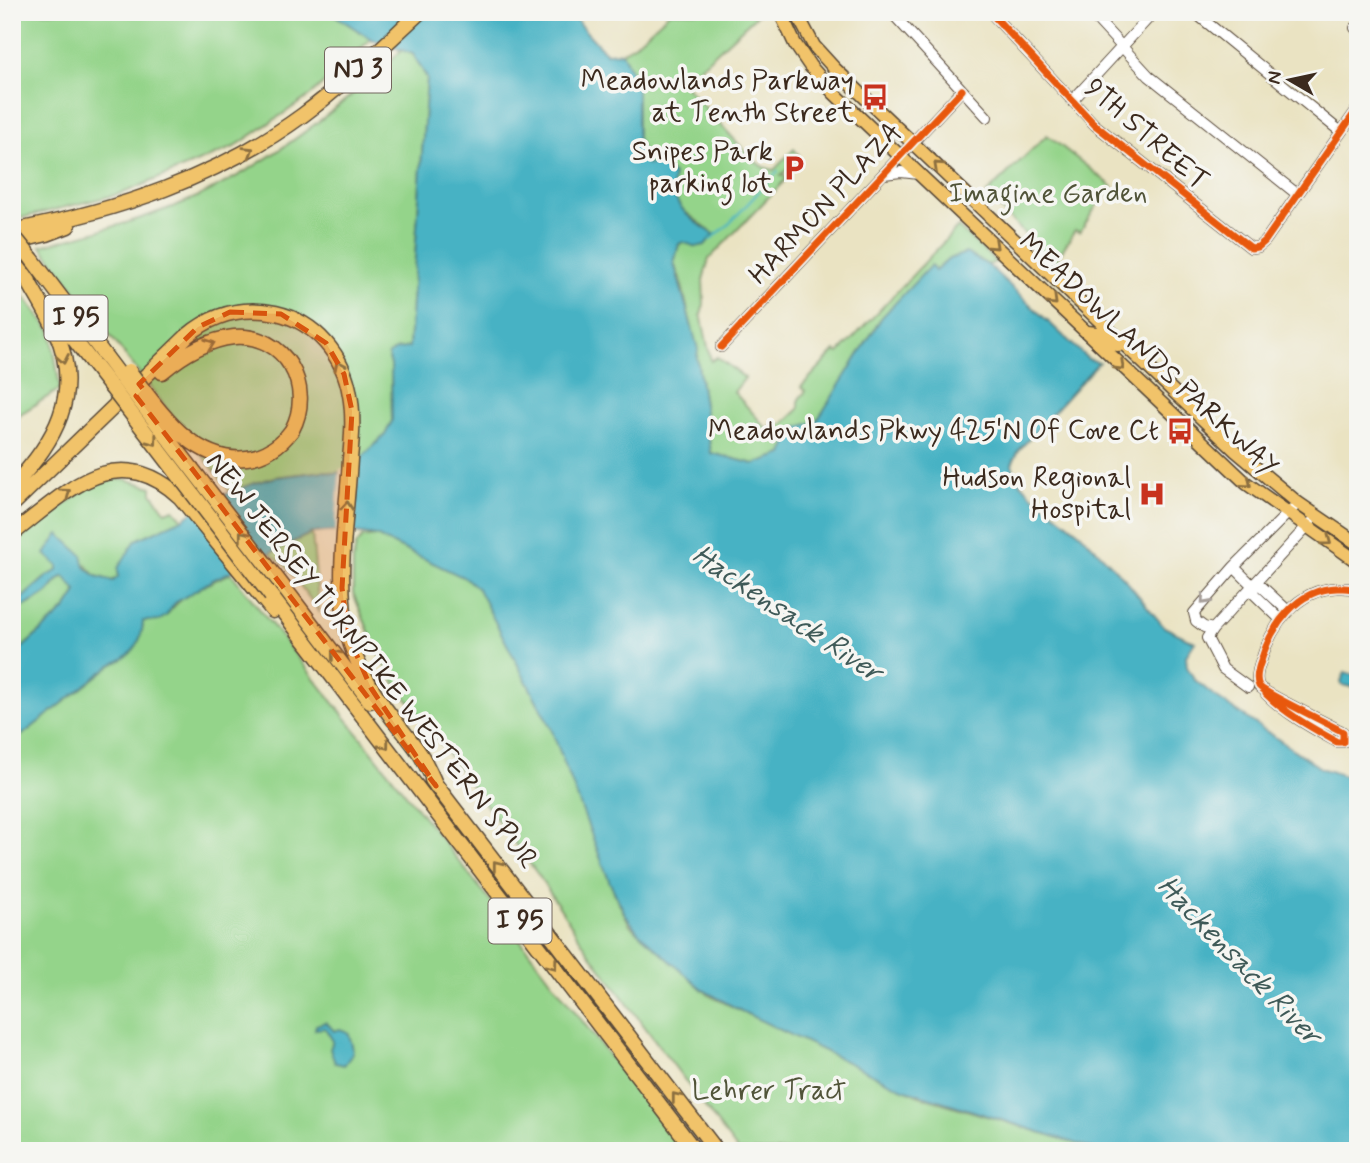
<svg xmlns="http://www.w3.org/2000/svg" width="1370" height="1163" font-family="Mynerve,sans-serif">
	<style>
		.green { fill: #94d48a; stroke: #687f54; stroke-width: 2 }
		.water { fill: #46b2c4; stroke: #406e71; stroke-width: 2 }
		.pier { fill: #eae3c2 }
		.lines { fill: none; stroke-linecap: round; stroke-linejoin: round }
		.stream { stroke: #46b2c4; stroke-width: 2 }
		.minor-casing { stroke: #554637; stroke-width: 12 }
		.major-casing { stroke: #554637; stroke-width: 15 }
		.highway-casing { stroke: #554637; stroke-width: 17 }
		.minor { stroke: #fff; stroke-width: 10 }
		.major { stroke: #f1c36a; stroke-width: 12 }
		.highway { stroke: #f1c36a; stroke-width: 14 }
		.highway-bridge-casing { stroke: #554637; stroke-width: 17; stroke-linecap: butt }
		.highway-bridge { stroke: #f1c36a; stroke-width: 14 }
		.cycleway-casing { stroke: #f6f6f2; stroke-width: 11 }
		.cycleway { stroke: #e8590c; stroke-width: 7 }
		.oneway { stroke: #8d6f40 }
		.oneway2 { stroke: #a79f9a }
		.marked { fill: #d7540e; fill-opacity: 0.2; stroke: #d7540e; stroke-width: 5; stroke-dasharray: 14 9; stroke-linejoin: round }
		.labels { text-anchor: middle; dominant-baseline: central; stroke-width: 7; stroke-linejoin: round; paint-order: stroke }
		.shield { fill: #f6f6f2; stroke: #73675e; stroke-width: 2 }
		.shield-label { font-size: 26px; font-weight: bold; fill: #3b2a1e }
		.poi-label { font-size: 28px; fill: #3b2a1e; stroke: #f6f6f2; text-anchor: end }
		.street-label { font-size: 28px; fill: #3b2a1e; stroke: #f6f6f2 }
		.park-label { font-size: 28px; fill: #515439; stroke: #f6f6f2 }
		.water-label { font-size: 30px; font-style: italic; fill: #3f5a58; stroke: #f6f6f2 }
	</style>
	<rect width="100%" height="100%" fill="#f6f6f2"/>
	<filter id="ink" filterUnits="userSpaceOnUse"><feTurbulence type="fractalNoise" baseFrequency=".0143" numOctaves="2"/><feDisplacementMap in="SourceGraphic" scale="14" xChannelSelector="R" yChannelSelector="G"/><feConvolveMatrix kernelMatrix="1 2 1 2 8 2 1 2 1" color-interpolation-filters="sRGB"/></filter>
	<filter id="wash" filterUnits="userSpaceOnUse"><feTurbulence type="fractalNoise" baseFrequency=".00686" numOctaves="4" result="noise"/><feDisplacementMap in="SourceGraphic" scale="28" xChannelSelector="R" yChannelSelector="G"/><feGaussianBlur stdDeviation="1.57" result="paint"/><feColorMatrix in="noise" values="0 0 0 0 0 0 0 0 0 0 0 0 0 0 0 0 0 1.4 0 .05"/><feComposite in="paint" operator="in"/></filter>
	<g filter="url(#wash)">
		<rect width="100%" height="100%" fill="#eae3c2"/>
		<path class="green" d="M 18,12 L 330,12 L 371,39 L 311,95 L 234,147 L 123,193 L 17,219 L 12,213 L 12,17 Z
			M 670,12 L 760,12 L 683,83 L 752,159 L 763,167 L 774,170 L 794,149 L 799,156 L 781,176 L 788,177 L 709,259 L 703,280 L 704,304 L 701,314 L 711,361 L 717,357 L 745,378 L 734,392 L 766,428 L 783,424 L 799,409 L 799,399 L 806,391 L 801,387 L 835,351 L 839,353 L 958,227 L 996,262 L 988,265 L 966,253 L 949,259 L 935,271 L 932,266 L 882,317 L 817,422 L 793,429 L 783,454 L 754,464 L 711,453 L 697,358 L 697,349 L 681,281 L 674,263 L 679,244 L 683,242 L 688,244 L 714,234 L 680,208 L 671,188 L 673,182 L 661,165 L 647,164 L 637,138 L 637,85 L 622,52 L 634,45 Z
			M 402,50 L 413,54 L 427,78 L 409,347 L 396,350 L 388,355 L 391,365 L 392,421 L 385,435 L 347,472 L 333,473 L 324,471 L 276,477 L 231,492 L 41,246 C 94,232 148,219 199,196 C 275,160 341,107 402,50 Z
			M 1047,135 L 1113,187 L 1097,205 L 1080,232 L 1075,230 L 1054,264 L 986,194 Z
			M 12,281 L 51,331 L 60,389 L 19,415 L 12,440 Z
			M 109,479 L 124,479 L 152,487 L 152,493 L 166,512 L 174,509 L 183,519 L 136,540 L 118,577 L 113,581 L 96,576 L 82,561 L 58,566 L 58,570 L 45,578 L 12,607 L 12,545 L 89,486 Z
			M 312,533 L 319,611 L 285,565 L 269,553 Z
			M 376,536 L 475,582 L 553,732 L 616,897 L 630,925 L 710,996 L 919,1096 L 1103,1151 L 738,1151 L 588,951 L 539,876 L 394,681 L 374,644 L 353,593 L 353,561 L 356,546 L 362,538 Z
			M 231,573 L 488,898 L 682,1151 L 12,1151 L 12,743 L 111,665 C 127,658 143,640 143,621 L 166,616 C 181,594 207,584 231,573 Z
			M 65,576 L 77,592 L 66,609 L 12,657 L 12,613 C 21,608 42,598 48,592 C 54,586 56,580 65,576 Z"/>
		<path class="water" d="M 330,12 L 574,12 L 580,25 L 606,53 L 622,52 L 637,85 L 637,138 L 647,164 L 661,165 L 674,175 C 667,203 692,221 714,234 L 705,245 L 696,247 L 683,242 L 679,244 L 674,263 L 698,349 L 697,358 L 711,453 L 754,464 L 783,454 L 793,429 L 817,421 L 882,317 L 931,265 L 935,271 L 949,259 L 966,253 L 988,265 L 1088,359 L 1099,362 L 1019,450 L 1012,464 L 1016,477 L 1031,494 L 1080,533 L 1124,578 L 1164,627 L 1195,642 L 1186,656 L 1187,667 L 1195,680 L 1217,698 L 1322,769 C 1335,771 1344,779 1358,778 L 1358,1151 L 1100,1151 L 903,1089 L 743,1012 L 703,990 L 638,932 L 625,914 L 610,883 L 550,726 L 478,589 L 467,579 L 376,536 L 338,531 L 312,533 L 213,580 L 175,603 L 166,616 L 158,621 L 143,621 C 142,645 132,656 111,665 L 12,743 L 12,657 L 66,609 L 77,592 L 64,576 C 56,580 54,586 48,592 C 41,598 21,608 12,613 L 12,607 L 45,578 L 58,570 L 58,566 L 45,554 L 59,534 L 82,555 L 85,567 L 96,576 L 113,581 L 118,577 L 118,568 L 136,540 L 183,519 L 206,502 L 254,483 L 276,477 L 324,471 L 333,473 L 347,472 L 385,435 L 392,421 L 391,365 L 388,355 L 396,350 L 409,347 L 427,78 L 413,54 L 371,39 Z
			M 1345,673 L 1358,676 L 1357,688 L 1342,685 L 1341,681 Z
			M 326,1022 L 334,1031 L 340,1029 L 348,1032 C 353,1049 357,1050 344,1065 L 335,1063 L 330,1049 L 333,1041 L 325,1028 L 315,1029 L 316,1025 Z"/>
		<path class="pier" d="M 359,454 L 354,537 L 335,535 L 340,469 L 346,469 Z"/>
		<g class="lines">
			<path class="stream" d="M 710,240 L 729,224 L 778,171"/>
		</g>
	</g>
	<g filter="url(#ink)">
		<g class="lines">
			<g class="minor-casing">
				<path id="minor" d="M 891,12 L 987,117
					M 990,12 L 1095,125 L 1251,248 L 1258,247 L 1265,241 L 1358,108
					M 1090,12 L 1149,76 L 1297,194
					M 1194,12 L 1341,132
					M 1355,28 L 1358,30
					M 1072,101 L 1154,12
					M 884,174 L 901,172 L 919,174
					M 721,347 L 962,90
					M 1234,567 L 1252,585 L 1254,594 L 1281,620
					M 1252,585 L 1260,585 L 1288,611
					M 1213,629 L 1204,627 L 1196,621 L 1194,613 L 1234,567 L 1298,503
					M 1248,687 L 1223,669 L 1207,638 L 1213,629 L 1310,523
					M 1266,694 C 1286,714 1312,728 1337,742 L 1343,742 L 1343,732 C 1330,724 1263,693 1259,686 C 1255,679 1258,669 1261,661 C 1271,626 1297,589 1337,588 C 1345,588 1351,587 1358,591"/>
			</g>
			<g class="major-casing">
				<path id="major" d="M 780,12 L 795,44 L 810,66 L 834,93 L 900,156 L 1246,483 L 1358,562
					M 796,12 L 814,46 L 835,69 L 1236,451 L 1298,503 L 1358,544
					M 1088,332 L 1096,333 L 1117,345 L 1126,344"/>
			</g>
			<g class="highway-casing">
				<path id="highway" d="M 12,231 C 116,211 217,178 303,115 C 345,84 382,47 420,12
					M 12,242 L 47,234 L 68,226
					M 12,259 L 29,281
					M 32,259 L 121,377
					M 52,311 L 111,387
					M 162,372 C 182,355 207,340 234,337 C 285,333 315,387 292,430
					M 12,487 C 55,442 83,394 56,332 C 47,312 35,294 25,275
					M 12,505 L 187,336 C 213,314 242,306 276,313 C 316,322 344,356 350,395 C 354,416 352,438 350,459 C 347,515 335,580 348,635 C 356,666 374,694 393,719 C 403,731 414,744 422,757 C 427,766 432,776 436,786
					M 12,534 C 65,494 115,437 180,497 L 273,611
					M 285,589 L 370,701
					M 271,596 L 695,1151
					M 432,780 L 717,1151"/>
			</g>
			<use href="#minor" class="minor"/>
			<use href="#major" class="major"/>
			<use href="#highway" class="highway"/>
			<g class="highway-bridge-casing">
				<path id="highway-bridge" d="M 12,234 L 32,259
					M 129,371 C 158,408 192,464 247,458 C 265,456 281,445 292,430
					M 121,377 L 285,589
					M 111,387 L 271,596"/>
			</g>
			<use href="#highway-bridge" class="highway-bridge"/>
			<g class="cycleway-casing">
				<path id="cycleway" d="M 990,12 L 1095,125 L 1251,248 L 1258,247 L 1265,241 L 1358,108
					M 721,347 L 962,90
					M 1266,694 C 1286,714 1312,728 1337,742 L 1343,742 L 1343,732 C 1330,724 1263,693 1259,686 C 1255,679 1258,669 1261,661 C 1271,626 1297,589 1337,588 C 1345,588 1351,587 1358,591"/>
			</g>
			<use href="#cycleway" class="cycleway"/>
		</g>
		<defs><path id="oneway-chevron" d="M-2-3.5L2.5 0L-2 3.5" fill="none" stroke-width="1.6" stroke-linecap="round" stroke-linejoin="round" transform="scale(1.75)"/></defs>
		<g class="oneway">
			<use href="#oneway-chevron" transform="translate(249 151) rotate(-31)"/>
			<use href="#oneway-chevron" transform="translate(938 166) rotate(-137)"/>
			<use href="#oneway-chevron" transform="translate(994 245) rotate(43)"/>
			<use href="#oneway-chevron" transform="translate(1053 301) rotate(44)"/>
			<use href="#oneway-chevron" transform="translate(210 344) rotate(-20)"/>
			<use href="#oneway-chevron" transform="translate(63 359) rotate(79)"/>
			<use href="#oneway-chevron" transform="translate(339 365) rotate(-116)"/>
			<use href="#oneway-chevron" transform="translate(1120 366) rotate(44)"/>
			<use href="#oneway-chevron" transform="translate(153 441) rotate(53)"/>
			<use href="#oneway-chevron" transform="translate(1247 483) rotate(40)"/>
			<use href="#oneway-chevron" transform="translate(66 493) rotate(-37)"/>
			<use href="#oneway-chevron" transform="translate(347 506) rotate(-86)"/>
			<use href="#oneway-chevron" transform="translate(243 535) rotate(-128)"/>
			<use href="#oneway-chevron" transform="translate(1327 541) rotate(36)"/>
			<use href="#oneway-chevron" transform="translate(335 654) rotate(-128)"/>
			<use href="#oneway-chevron" transform="translate(385 745) rotate(53)"/>
			<use href="#oneway-chevron" transform="translate(497 865) rotate(-128)"/>
			<use href="#oneway-chevron" transform="translate(553 965) rotate(53)"/>
			<use href="#oneway-chevron" transform="translate(676 1097) rotate(-128)"/>
		</g>
		<use class="oneway2" href="#oneway-chevron" transform="translate(1205 600) rotate(132)"/>
	</g>
	<path class="marked" d="M 230,312 L 281,314 L 326,343 L 344,374 L 352,411 L 342,588 L 348,635 L 371,688 L 436,786 L 136,396 L 143,389 L 139,384 L 198,327 Z"/>
	<defs>
		<g id="bus-bare" transform="scale(2.1)"><path d="M-5-6H5V4H4V6H2V4H-2V6H-4V4H-5ZM-3.5-4V0h7V-4ZM-3.5 1.2v1.5H-2V1.2ZM2 1.2v1.5H3.5V1.2Z" fill="#c8321e" stroke="#f6f6f2" stroke-width="2.5" paint-order="stroke"/></g>
		<g id="parking-bare" transform="scale(2.1)"><path d="M-3.5-5.5H1a3.5 3.5 0 0 1 0 7H-1V5.5H-3.5ZM-1-3.4V-.6H.8a1.4 1.4 0 0 0 0-2.8Z" fill="#c8321e" stroke="#f6f6f2" stroke-width="2.5" paint-order="stroke"/></g>
		<g id="hospital-bare" transform="scale(2.1)"><path d="M-5-5h3v3.5h4V-5h3V5h-3V1.5h-4V5h-3Z" fill="#c8321e" stroke="#f6f6f2" stroke-width="2.5" paint-order="stroke"/></g>
	</defs>
	<g fill-rule="evenodd">
		<use href="#bus-bare" x="875" y="97"/>
		<use href="#parking-bare" x="794" y="168"/>
		<use href="#bus-bare" x="1180" y="431"/>
		<use href="#hospital-bare" x="1152" y="494"/>
	</g>
	<g class="labels">
		<g class="shield">
			<rect x="325" y="47.5" width="66" height="45" rx="5"/>
			<rect x="44.5" y="295.5" width="63" height="45" rx="5"/>
			<rect x="488.5" y="898.5" width="63" height="45" rx="5"/>
		</g>
		<g class="shield-label">
			<text x="358" y="70">NJ 3</text>
			<text x="76" y="318">I 95</text>
			<text x="520" y="921">I 95</text>
		</g>
		<g class="poi-label">
			<text x="854" y="81">Meadowlands Parkway<tspan x="854" dy="32">at Tenth Street</tspan></text>
			<text x="773" y="152">Snipes Park<tspan x="773" dy="32">parking lot</tspan></text>
			<text x="1159" y="431">Meadowlands Pkwy 425'N Of Cove Ct</text>
			<text x="1131" y="478">Hudson Regional<tspan x="1131" dy="32">Hospital</tspan></text>
		</g>
		<g class="street-label">
			<text transform="translate(1146 135) rotate(41)">9TH STREET</text>
			<text transform="translate(826 204) rotate(-47)">HARMON PLAZA</text>
			<text transform="translate(1148 355) rotate(43)">MEADOWLANDS PARKWAY</text>
			<text transform="translate(371 661) rotate(52)">NEW JERSEY TURNPIKE WESTERN SPUR</text>
		</g>
		<g class="park-label">
			<text x="1048" y="194">Imagine Garden</text>
			<text x="769" y="1091">Lehrer Tract</text>
		</g>
		<g class="water-label">
			<text transform="translate(787 614) rotate(34)">Hackensack River</text>
			<text transform="translate(1239 961) rotate(46)">Hackensack River</text>
		</g>
	</g>
	<rect width="1370" height="1163" fill="none" stroke="#f6f6f2" stroke-width="42"/>
	<g transform="translate(1290 80) rotate(279)" stroke="#f6f6f2" stroke-width="5" paint-order="stroke">
	<path d="M0-5L12 26L0 18L-12 26Z" fill="#3b2a1e"/>
	<text y="-10" font-size="19" font-weight="bold" text-anchor="middle" fill="#3b2a1e">N</text>
	</g>
</svg>
